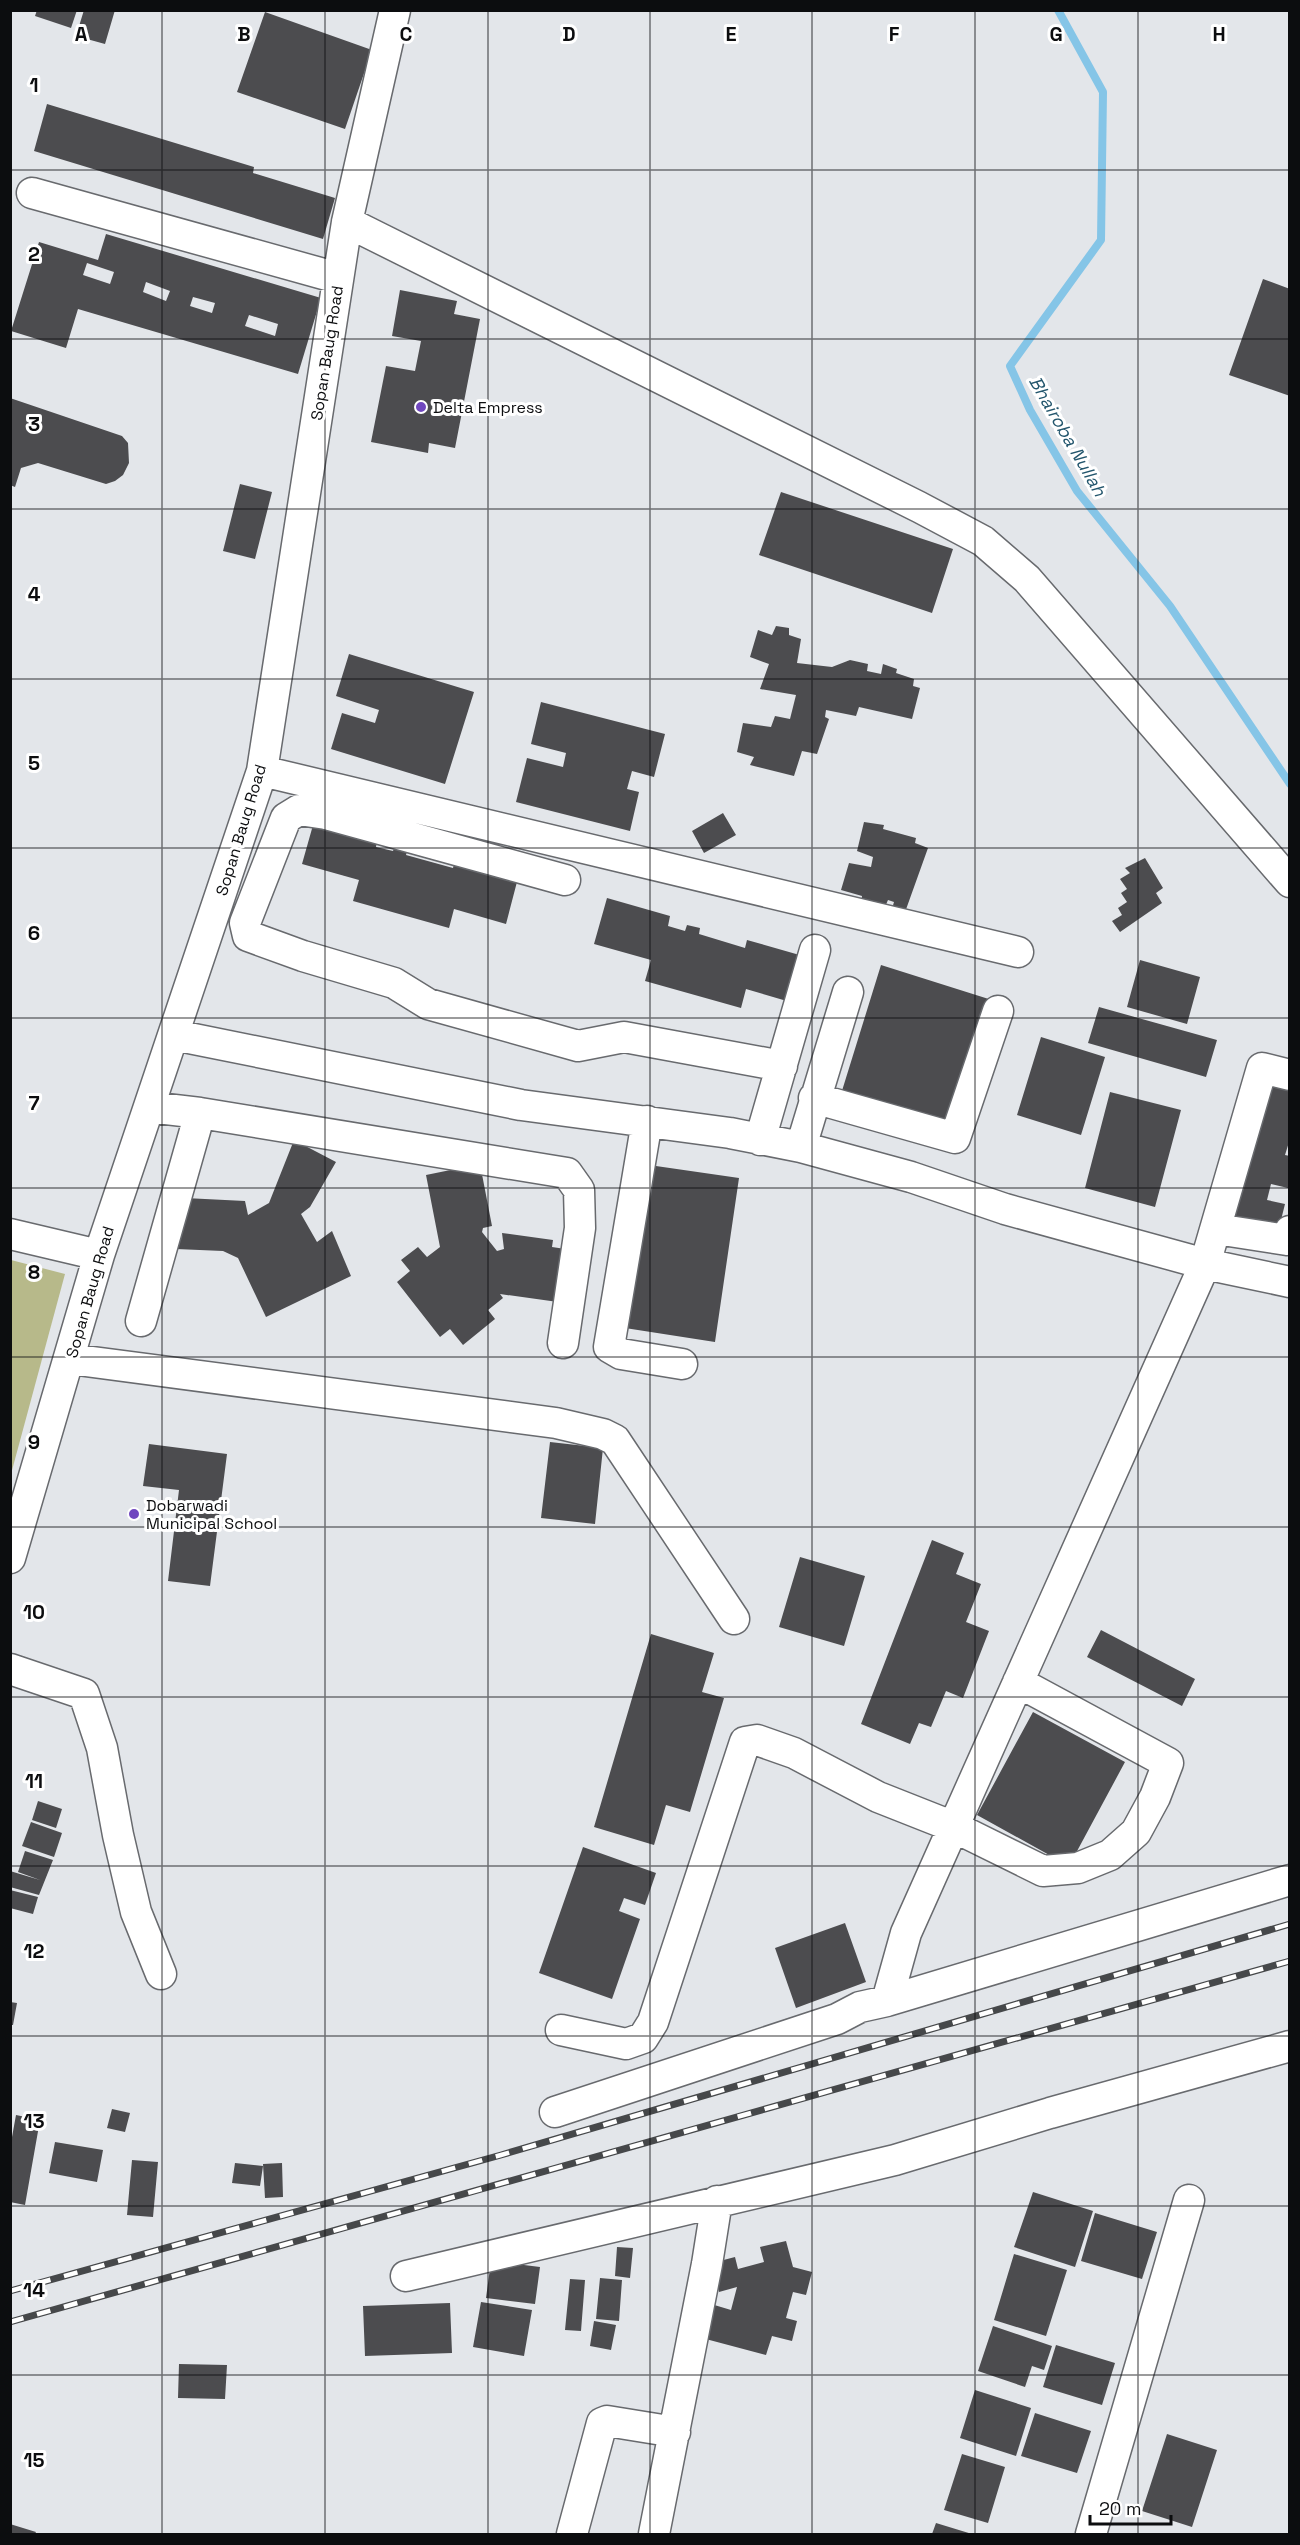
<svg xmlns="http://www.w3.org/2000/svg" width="1300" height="2545" font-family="'Space Grotesk',sans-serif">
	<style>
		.green { fill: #b7b98a }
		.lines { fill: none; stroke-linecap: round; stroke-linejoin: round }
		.stream { stroke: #85c5e7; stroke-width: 8 }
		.building { fill: #4c4c4f; fill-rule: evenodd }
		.minor-casing { stroke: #686a6e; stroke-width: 33 }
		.minor { stroke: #fff; stroke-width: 30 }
		.rail-casing { stroke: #46484a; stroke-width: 7 }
		.rail { stroke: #fff; stroke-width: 4.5; stroke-dasharray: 14; stroke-linecap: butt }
		.grid { fill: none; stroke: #0c0d0f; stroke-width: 1.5; stroke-opacity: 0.55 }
		.poi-dot { fill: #7047bf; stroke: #fff; stroke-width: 2 }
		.labels { text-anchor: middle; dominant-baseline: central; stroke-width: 6; stroke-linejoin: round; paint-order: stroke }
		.street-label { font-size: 16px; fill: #0c0d0f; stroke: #fff }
		.poi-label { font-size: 16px; fill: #0c0d0f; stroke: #fff; text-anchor: start }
		.water-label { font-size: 18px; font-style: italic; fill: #23566d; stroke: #fff }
		.grid-label { font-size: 20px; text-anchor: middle; font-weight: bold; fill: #0c0d0f; stroke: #fff; stroke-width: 6; stroke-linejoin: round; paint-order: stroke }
	</style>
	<rect width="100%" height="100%" fill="#e3e6ea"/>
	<path class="green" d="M 11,1260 L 65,1274 L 11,1474 L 10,1260 Z"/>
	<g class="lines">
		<path class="stream" d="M 1058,10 L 1103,92 L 1101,240 L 1010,366 L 1030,410 L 1077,491 L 1170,606 L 1290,784"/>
	</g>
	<path class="building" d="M 37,10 L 77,10 L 71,28 L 35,16 Z
		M 84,10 L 115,10 L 105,44 L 76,36 Z
		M 265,12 L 372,50 L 345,129 L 237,92 Z
		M 47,104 L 254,167 L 253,173 L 335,198 L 323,239 L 34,151 Z
		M 106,234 L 321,298 L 298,374 L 78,309 L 66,348 L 11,331 L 39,242 L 98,260 ZM 87,263 L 114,272 L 110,284 L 83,275 ZM 146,282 L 170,291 L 166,301 L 143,292 ZM 193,297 L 215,303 L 212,313 L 190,306 ZM 249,315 L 278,324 L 275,336 L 245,326 Z
		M 1263,279 L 1290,289 L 1290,396 L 1229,375 Z
		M 400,290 L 457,301 L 454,314 L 480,319 L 455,448 L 429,443 L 428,453 L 371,442 L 386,366 L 415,371 L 421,341 L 392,336 Z
		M 10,398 L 122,436 L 128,443 L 129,463 L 123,475 L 115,481 L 106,484 L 38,463 L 21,468 L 15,487 L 10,485 Z
		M 240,484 L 272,492 L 255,559 L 223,551 Z
		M 781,492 L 953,549 L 932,613 L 759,555 Z
		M 776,626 L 789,628 L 789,635 L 801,639 L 797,663 L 832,667 L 850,660 L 868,664 L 867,671 L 881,674 L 883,664 L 897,669 L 896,673 L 914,679 L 913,686 L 920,688 L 912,719 L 859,707 L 856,716 L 826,710 L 825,717 L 829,719 L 817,754 L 802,751 L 794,776 L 750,765 L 754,757 L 737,752 L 743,723 L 771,727 L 775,716 L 790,719 L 796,695 L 760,689 L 769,664 L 750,657 L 758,630 L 772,635 Z
		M 349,654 L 474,692 L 445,784 L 331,749 L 342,713 L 375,723 L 379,710 L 336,696 Z
		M 541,702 L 665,734 L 654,777 L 632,771 L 627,789 L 639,792 L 630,831 L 516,802 L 527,758 L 563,767 L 566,753 L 531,744 Z
		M 723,813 L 736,835 L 704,853 L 692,831 Z
		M 315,818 L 378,836 L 376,847 L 393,851 L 395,845 L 408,848 L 406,855 L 453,868 L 455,860 L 518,878 L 506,924 L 454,909 L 449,928 L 353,901 L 359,880 L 302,864 Z
		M 864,822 L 884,825 L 883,829 L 916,838 L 915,843 L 928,848 L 904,915 L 891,912 L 894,902 L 888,900 L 884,909 L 861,905 L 862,896 L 841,890 L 849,863 L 871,867 L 873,857 L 857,851 Z
		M 1145,858 L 1163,888 L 1156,893 L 1162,903 L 1120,932 L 1112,921 L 1122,915 L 1118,908 L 1127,902 L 1121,893 L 1127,889 L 1120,879 L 1130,873 L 1125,868 Z
		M 607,898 L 670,916 L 668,926 L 685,931 L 687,925 L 700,928 L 699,934 L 745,948 L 747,940 L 810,958 L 797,1004 L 746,989 L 741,1008 L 645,981 L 651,960 L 594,944 Z
		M 1140,960 L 1200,977 L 1187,1024 L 1127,1007 Z
		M 881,965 L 995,1001 L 954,1129 L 841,1094 Z
		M 1099,1007 L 1217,1040 L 1206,1077 L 1088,1043 Z
		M 1041,1037 L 1105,1057 L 1081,1135 L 1017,1115 Z
		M 1267,1072 L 1290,1093 L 1290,1139 L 1285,1155 L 1290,1156 L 1290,1182 L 1288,1188 L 1271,1184 L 1267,1200 L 1285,1204 L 1277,1236 L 1232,1224 Z
		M 1110,1092 L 1181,1110 L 1155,1207 L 1085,1188 Z
		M 294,1140 L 336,1162 L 310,1207 L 301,1214 L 317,1242 L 332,1231 L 351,1276 L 266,1317 L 238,1258 L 223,1251 L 176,1249 L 185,1198 L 245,1201 L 248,1215 L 269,1203 Z
		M 480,1164 L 492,1226 L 483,1228 L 482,1232 L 497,1251 L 504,1249 L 502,1233 L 553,1240 L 552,1247 L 572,1250 L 565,1303 L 500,1294 L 503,1298 L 488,1310 L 495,1319 L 463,1345 L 450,1329 L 440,1337 L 397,1282 L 410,1271 L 401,1260 L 418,1247 L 427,1257 L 440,1247 L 426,1175 Z
		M 649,1165 L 739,1178 L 715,1342 L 625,1328 Z
		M 550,1442 L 603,1448 L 595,1524 L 541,1518 Z
		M 149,1444 L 227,1454 L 210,1586 L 168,1581 L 179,1490 L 143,1486 Z
		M 932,1540 L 964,1553 L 956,1574 L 981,1584 L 966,1622 L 989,1631 L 963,1698 L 946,1691 L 931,1727 L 919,1723 L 910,1744 L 861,1724 Z
		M 800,1557 L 865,1576 L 844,1646 L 779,1627 Z
		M 1101,1630 L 1195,1679 L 1182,1706 L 1087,1657 Z
		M 651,1634 L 714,1653 L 702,1692 L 724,1698 L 690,1812 L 666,1805 L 654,1845 L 594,1827 Z
		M 1033,1712 L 1125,1762 L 1069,1866 L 977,1815 Z
		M 38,1801 L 62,1809 L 56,1828 L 32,1820 Z
		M 31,1822 L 62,1833 L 54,1857 L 22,1846 Z
		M 583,1847 L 656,1873 L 645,1905 L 624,1898 L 619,1911 L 640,1919 L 612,1999 L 539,1973 Z
		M 25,1851 L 53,1860 L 39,1895 L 10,1887 L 10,1871 L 40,1880 L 18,1872 Z
		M 10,1890 L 38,1897 L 33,1914 L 10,1908 Z
		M 845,1923 L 866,1982 L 796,2008 L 775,1948 Z
		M 10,2002 L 17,2003 L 13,2025 L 10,2025 Z
		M 112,2109 L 130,2113 L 125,2132 L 107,2128 Z
		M 16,2115 L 40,2120 L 25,2205 L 10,2202 L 10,2148 Z
		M 55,2142 L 103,2150 L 97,2182 L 49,2173 Z
		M 132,2160 L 158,2162 L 153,2217 L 127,2215 Z
		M 235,2163 L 263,2166 L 260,2186 L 232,2183 Z
		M 282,2163 L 283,2197 L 265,2198 L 263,2164 Z
		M 1033,2192 L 1093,2211 L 1075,2267 L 1014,2247 Z
		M 1095,2213 L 1157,2232 L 1142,2279 L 1081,2261 Z
		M 786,2241 L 793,2267 L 812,2272 L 806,2295 L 793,2292 L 786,2318 L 797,2321 L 792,2341 L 772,2336 L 766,2355 L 702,2338 L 711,2304 L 731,2310 L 737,2287 L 719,2292 L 712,2263 L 735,2257 L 738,2269 L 764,2262 L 760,2247 Z
		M 617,2247 L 633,2248 L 630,2278 L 615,2276 Z
		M 1014,2254 L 1067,2270 L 1046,2336 L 994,2320 Z
		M 491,2261 L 540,2267 L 535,2304 L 486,2298 Z
		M 600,2278 L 622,2280 L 619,2321 L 596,2319 Z
		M 570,2279 L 585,2280 L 581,2331 L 565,2330 Z
		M 481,2302 L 532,2310 L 524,2356 L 473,2347 Z
		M 450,2303 L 452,2353 L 365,2356 L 363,2306 Z
		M 594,2321 L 616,2325 L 611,2350 L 590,2346 Z
		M 993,2326 L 1052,2346 L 1044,2370 L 1032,2366 L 1025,2387 L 978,2371 Z
		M 1056,2345 L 1115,2363 L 1102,2405 L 1043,2387 Z
		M 179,2364 L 227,2365 L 225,2399 L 178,2398 Z
		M 975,2390 L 1031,2408 L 1016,2456 L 960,2438 Z
		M 1035,2413 L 1091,2431 L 1077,2473 L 1021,2456 Z
		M 1167,2434 L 1217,2450 L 1192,2527 L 1142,2511 Z
		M 962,2454 L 1005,2467 L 988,2523 L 944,2510 Z
		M 936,2523 L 972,2534 L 932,2534 Z
		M 10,2524 L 36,2532 L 35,2534 L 10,2534 Z"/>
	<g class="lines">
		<g class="minor-casing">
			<path id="minor" d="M 32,193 L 338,278
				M 347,222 L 919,507 L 983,541 L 1027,579 L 1290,882
				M 262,771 L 1018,952
				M 565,880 L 326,814 L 299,810 L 286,818 L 245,923 L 248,936 L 303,956 L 394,983 L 428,1004 L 578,1046 L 624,1037 L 782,1066
				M 174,1035 L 521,1105 L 730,1133 L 801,1147 L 911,1177 L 1005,1209 L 1205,1264 L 1290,1282
				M 814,1098 L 955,1138 L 998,1011
				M 149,1107 L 200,1113 L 567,1173 L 579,1190 L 580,1228 L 563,1343
				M 647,1121 L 609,1347 L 621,1354 L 682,1364
				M 760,1140 L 815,950
				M 801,1147 L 848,992
				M 1216,1229 L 1287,1240 L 1290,1231
				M 10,1234 L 99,1255
				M 141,1321 L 200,1113
				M 70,1359 L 556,1423 L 603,1434 L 615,1440 L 734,1619
				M 10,1558 L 99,1255 L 262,771 L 347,222 L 395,10
				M 10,1669 L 84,1694 L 102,1748 L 118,1835 L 136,1912 L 161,1974
				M 887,2001 L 1290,1880
				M 561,2030 L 626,2044 L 643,2038 L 653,2022 L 745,1742 L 757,1740 L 794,1753 L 878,1797 L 954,1827 L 1043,1871 L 1078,1868 L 1110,1855 L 1136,1832 L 1155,1797 L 1168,1763 L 1018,1682
				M 555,2112 L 837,2019 L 860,2007 L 887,2001 L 906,1933 L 1205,1264 L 1262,1068 L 1290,1075
				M 406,2276 L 895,2160 L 1050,2113 L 1290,2046
				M 572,2534 L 602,2423 L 607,2421 L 675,2432
				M 654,2534 L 707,2264 L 717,2201
				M 1091,2534 L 1189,2200"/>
		</g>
		<use href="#minor" class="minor"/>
		<g class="rail-casing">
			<path id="rail" d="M 10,2291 L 501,2155 L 1290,1924
				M 10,2322 L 1290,1961"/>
		</g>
		<use href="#rail" class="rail"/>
	</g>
	<path class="grid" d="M 162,10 L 162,2534M 325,10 L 325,2534M 488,10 L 488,2534M 650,10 L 650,2534M 812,10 L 812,2534M 975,10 L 975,2534M 1138,10 L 1138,2534M 10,170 L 1290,170M 10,339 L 1290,339M 10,509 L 1290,509M 10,679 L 1290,679M 10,848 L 1290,848M 10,1018 L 1290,1018M 10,1188 L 1290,1188M 10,1357 L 1290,1357M 10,1527 L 1290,1527M 10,1697 L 1290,1697M 10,1866 L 1290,1866M 10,2036 L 1290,2036M 10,2206 L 1290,2206M 10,2375 L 1290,2375"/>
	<g class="poi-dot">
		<circle cx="421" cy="407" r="6"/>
		<circle cx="134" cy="1514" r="6"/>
	</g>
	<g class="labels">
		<g class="street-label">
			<text transform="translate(327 353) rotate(-81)">Sopan Baug Road</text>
			<text transform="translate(241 830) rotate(-73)">Sopan Baug Road</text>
			<text transform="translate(90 1292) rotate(-74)">Sopan Baug Road</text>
		</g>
		<g class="poi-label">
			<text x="433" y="407">Delta Empress</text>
			<text x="146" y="1505">Dobarwadi<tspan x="146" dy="18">Municipal School</tspan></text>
		</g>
		<g class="water-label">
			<text transform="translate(1068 436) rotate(60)">Bhairoba Nullah</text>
		</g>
	</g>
	<g class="grid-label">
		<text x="81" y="41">A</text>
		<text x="244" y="41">B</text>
		<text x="406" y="41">C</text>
		<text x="569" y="41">D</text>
		<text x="731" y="41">E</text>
		<text x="894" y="41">F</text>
		<text x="1056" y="41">G</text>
		<text x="1219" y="41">H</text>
		<text x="34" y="92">1</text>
		<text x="34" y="261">2</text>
		<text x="34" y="431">3</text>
		<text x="34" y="601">4</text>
		<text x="34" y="770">5</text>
		<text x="34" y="940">6</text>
		<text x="34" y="1110">7</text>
		<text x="34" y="1279">8</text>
		<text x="34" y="1449">9</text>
		<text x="34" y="1619">10</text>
		<text x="34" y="1788">11</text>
		<text x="34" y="1958">12</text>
		<text x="34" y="2128">13</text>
		<text x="34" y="2297">14</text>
		<text x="34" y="2467">15</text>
	</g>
	<rect width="1300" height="2545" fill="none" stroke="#0c0d0f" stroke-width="24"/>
	<path d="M1090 2515v9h81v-9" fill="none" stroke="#0c0d0f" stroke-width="3"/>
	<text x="1099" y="2515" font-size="18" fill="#0c0d0f" stroke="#ffffff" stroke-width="4.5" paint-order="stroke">20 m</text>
</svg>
